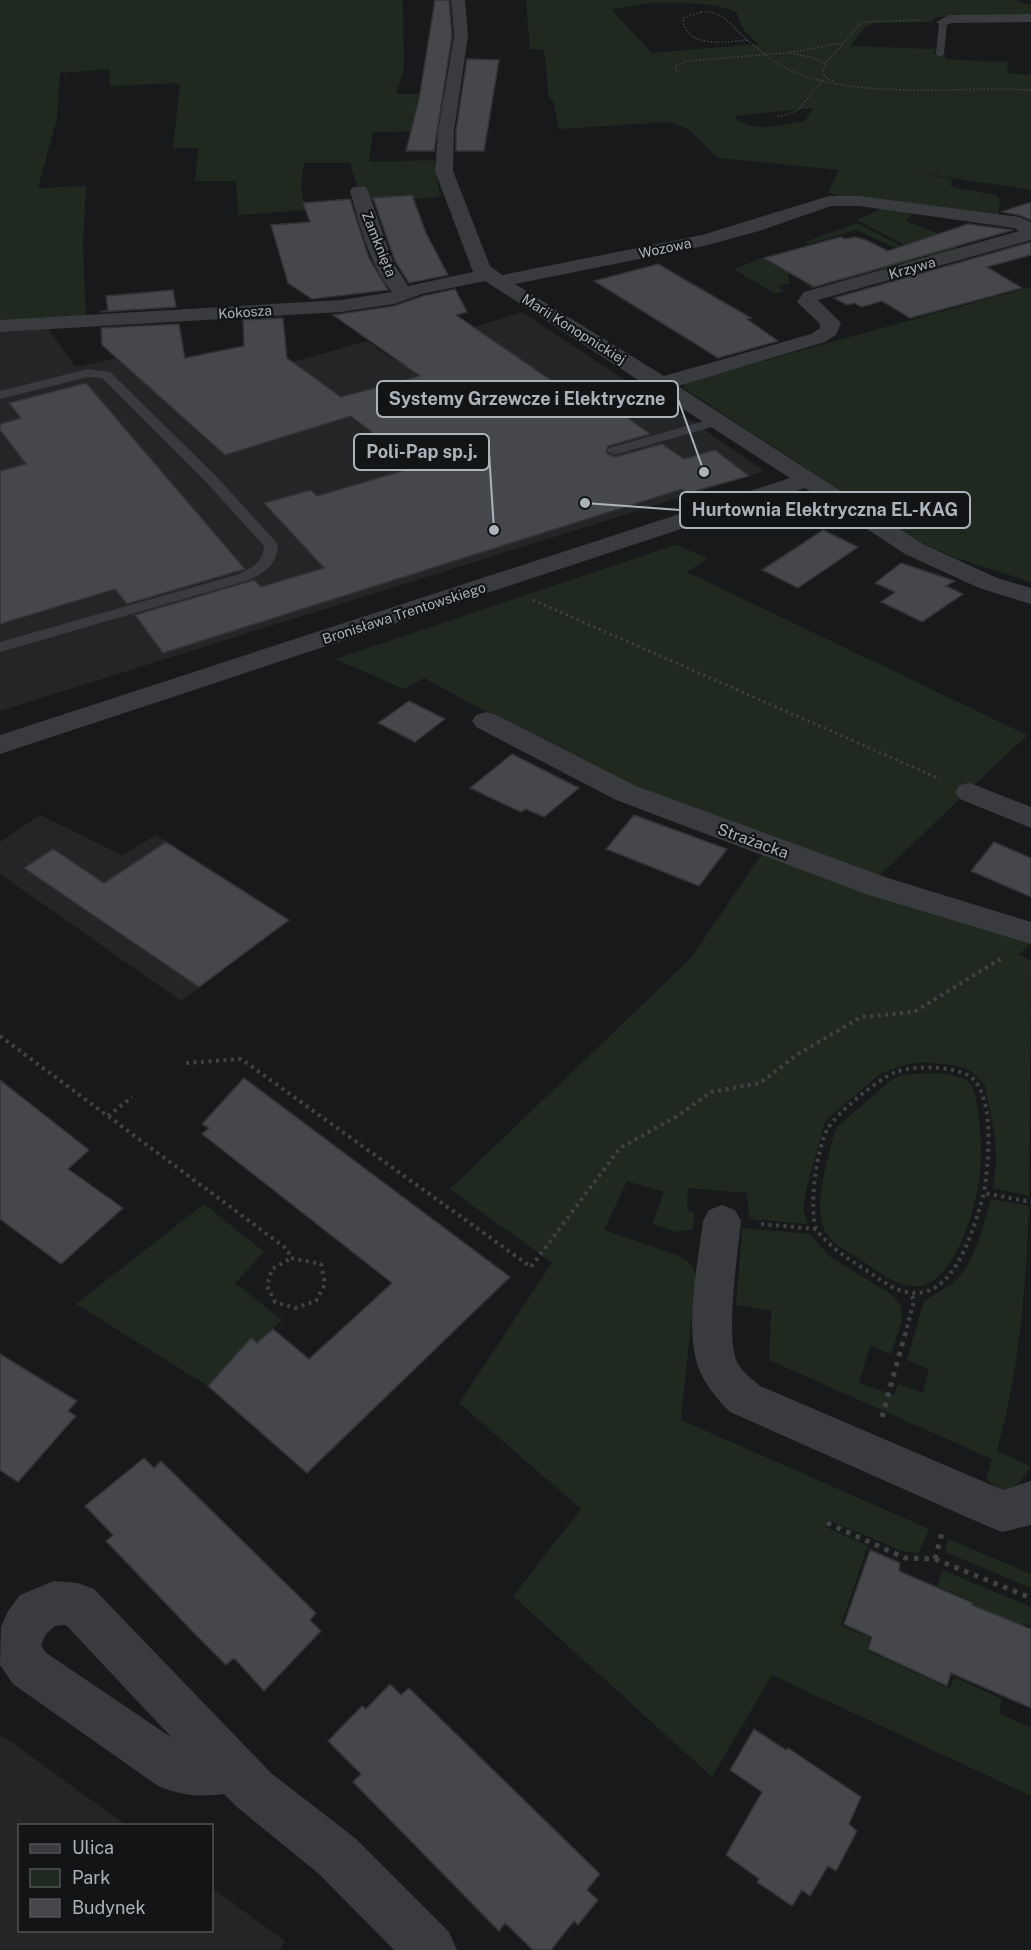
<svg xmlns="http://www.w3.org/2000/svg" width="1031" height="1950" font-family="'Public Sans',sans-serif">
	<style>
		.built { fill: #242527 }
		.green { fill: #202920; fill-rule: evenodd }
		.building { fill: #45474a; stroke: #323336; stroke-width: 1.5 }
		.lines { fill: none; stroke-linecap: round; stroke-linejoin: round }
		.path-far3 { stroke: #3f4346; stroke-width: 1.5; stroke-dasharray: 1.5 2; stroke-linecap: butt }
		.path-far2 { stroke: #3f4346; stroke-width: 3; stroke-dasharray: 2 4; stroke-linecap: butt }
		.path-far1 { stroke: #3f4346; stroke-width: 4; stroke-dasharray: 3 4.5; stroke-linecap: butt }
		.path { stroke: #3f4346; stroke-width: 5; stroke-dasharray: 4.5 6; stroke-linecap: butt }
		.lane { fill: #393b3f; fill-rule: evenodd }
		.street { fill: #393b3f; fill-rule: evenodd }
		.labels { text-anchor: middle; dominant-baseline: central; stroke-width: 4.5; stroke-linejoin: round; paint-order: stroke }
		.far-street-label { font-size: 14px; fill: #abb2ba; stroke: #131415 }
		.street-label { font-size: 16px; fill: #abb2ba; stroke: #131415 }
		.leader { fill: none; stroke: #abb2ba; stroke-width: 2 }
		.callout-dot { fill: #abb2ba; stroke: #131415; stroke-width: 2 }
		.callout { fill: #131415; stroke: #abb2ba; stroke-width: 2 }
		.callout-label { font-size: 18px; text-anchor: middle; font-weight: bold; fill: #abb2ba }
	</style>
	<rect width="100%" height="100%" fill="#18191a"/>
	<path class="built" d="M 522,312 L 640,390 L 692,421 L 764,471 L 0,711 L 0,331 L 48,328 L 75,367 L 138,354 L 189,384 L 285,364 L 367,341 L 392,359 L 435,346 L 474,327 Z
		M 40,815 L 122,855 L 156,835 L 289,920 L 181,1001 L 0,874 L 0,842 Z
		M 0,1734 L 126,1825 L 20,1826 L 20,1930 L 212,1930 L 212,1888 L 285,1941 L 280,1950 L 0,1950 Z"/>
	<path class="green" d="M 0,0 L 403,0 L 404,68 L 396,94 L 443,94 L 435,131 L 373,132 L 369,162 L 434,160 L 440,197 L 362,202 L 350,163 L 304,163 L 301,187 L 306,210 L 238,215 L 236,181 L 195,181 L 198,148 L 173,148 L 180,83 L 110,86 L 109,69 L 60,73 L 57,118 L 38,188 L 86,186 L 83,246 L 86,319 L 0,324 Z
		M 526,0 L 1016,0 L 1023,4 L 1031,4 L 1031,16 L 936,17 L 931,22 L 873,23 L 865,27 L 850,46 L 935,49 L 934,54 L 946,55 L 945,59 L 1007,62 L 1008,73 L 1031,75 L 1031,190 L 908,171 L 953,179 L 950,185 L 954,187 L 996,195 L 1000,200 L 998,216 L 844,198 L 830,193 L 829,190 L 839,170 L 718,158 L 688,129 L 669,122 L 559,129 L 553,100 L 549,99 L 544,50 L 530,49 ZM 652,3 C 679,4 713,0 737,13 C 739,27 749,37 759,44 L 652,53 L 611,9 ZM 813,108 L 805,121 C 783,124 750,135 734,116 Z
		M 885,207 L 915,211 L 906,221 L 952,239 L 945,241 L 963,250 L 931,259 L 857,220 Z
		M 857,223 L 925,258 L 810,289 L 807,282 L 907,253 L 856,230 L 808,244 L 805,242 Z
		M 776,253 L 785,258 L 790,283 L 778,286 L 784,291 L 775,294 L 734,269 Z
		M 1031,287 L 1031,582 L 956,558 L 915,540 L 684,388 L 684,384 L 687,382 Z
		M 675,545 L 708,558 L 687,572 L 1027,735 L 878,877 L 699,817 L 561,752 L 424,678 L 404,689 L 335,659 Z
		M 763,852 L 1031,943 L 1018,955 L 1031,960 L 1029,1196 L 993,1188 L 996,1163 L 995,1135 L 985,1085 L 970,1070 L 956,1066 L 924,1062 L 908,1064 L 881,1073 L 825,1121 L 806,1191 L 803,1208 L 807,1224 L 749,1219 L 747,1193 L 688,1188 L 687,1210 L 694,1212 L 693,1229 L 677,1232 L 652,1224 L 664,1192 L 627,1181 L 604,1230 L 677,1255 C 688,1260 693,1265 696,1276 L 681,1420 L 929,1529 L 919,1553 L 905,1552 L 828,1520 L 826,1527 L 868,1546 L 841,1625 L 870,1638 L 866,1650 L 950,1689 L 954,1677 L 1002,1699 L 999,1713 L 1031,1728 L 1031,1796 L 772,1675 L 712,1777 L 513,1596 L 581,1509 L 459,1403 L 552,1263 L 450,1189 L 691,958 Z
		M 941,1073 C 950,1075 964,1076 970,1084 C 975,1090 975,1098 977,1105 C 981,1128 982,1150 980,1173 C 977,1204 956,1283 918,1286 C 897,1288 877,1270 861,1260 C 850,1253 836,1246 828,1236 C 810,1213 828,1161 834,1134 L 837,1127 L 890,1081 L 900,1076 L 913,1074 Z
		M 991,1199 L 1029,1206 C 1026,1288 1019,1371 997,1451 L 1031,1467 C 1018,1486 1005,1501 986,1478 L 992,1459 L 769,1360 L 771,1311 L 736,1305 L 742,1228 L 810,1234 L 829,1256 L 892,1295 L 897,1300 L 901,1307 L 902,1320 L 891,1354 L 870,1346 L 859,1383 L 894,1395 L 898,1384 L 923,1393 L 929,1369 L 907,1360 L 923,1304 C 930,1294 947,1290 956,1280 C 976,1260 983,1225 991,1199 Z
		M 204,1204 L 264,1252 L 235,1283 L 282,1320 L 257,1343 L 251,1338 L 208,1386 L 76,1304 Z
		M 948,1539 L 1031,1574 L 1031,1588 L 945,1552 Z
		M 942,1570 L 1031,1607 L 1031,1626 L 1024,1624 L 1020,1640 L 970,1619 L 974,1602 L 937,1586 Z"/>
	<path class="building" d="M 435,0 L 449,0 L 452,36 L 434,151 L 406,151 L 419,99 Z
		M 467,59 L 499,60 L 484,151 L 456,151 L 456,131 Z
		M 412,195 L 426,233 L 448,275 L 409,283 L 395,261 L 373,198 Z
		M 350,199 L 369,258 L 388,290 L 312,299 L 288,283 L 271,225 L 310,222 L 303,203 Z
		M 1031,202 L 1031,220 L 1019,215 L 1001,212 Z
		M 968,224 L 1013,230 L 814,287 L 764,258 L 840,237 L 845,239 L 855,237 L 866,240 L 888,251 Z
		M 1031,242 L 1031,255 L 987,267 L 1022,288 L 910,318 L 882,301 L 862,307 L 854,303 L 847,305 L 834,298 Z
		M 658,264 L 751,318 L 747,319 L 778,341 L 718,358 L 594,281 Z
		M 455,289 L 467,312 L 456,315 L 599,413 L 615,409 L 650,434 L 608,446 L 606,453 L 615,457 L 662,444 L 684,459 L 715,450 L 749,476 L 688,493 L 682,489 L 163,653 L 135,615 L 254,580 L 261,587 L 324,568 L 264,503 L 311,490 L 317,496 L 416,467 L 351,416 L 225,455 L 102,345 L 101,328 L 179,324 L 185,358 L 244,346 L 243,320 L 283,318 L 287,358 L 341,397 L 420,376 L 333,315 L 394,306 L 423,296 Z
		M 173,290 L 176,307 L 100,312 L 108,310 L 106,296 Z
		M 86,383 L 245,569 L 127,604 L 115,589 L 0,624 L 0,471 L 26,464 L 0,430 L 0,424 L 21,418 L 9,403 Z
		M 823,530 L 858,547 L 798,588 L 762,570 Z
		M 901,563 L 955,581 L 946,586 L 963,594 L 922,622 L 881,602 L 895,592 L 875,583 Z
		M 409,701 L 445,719 L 415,742 L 378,723 Z
		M 512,754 L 579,788 L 544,817 L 526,809 L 521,812 L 470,788 Z
		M 634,815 L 727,849 L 699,886 L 606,849 Z
		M 166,842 L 289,920 L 199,987 L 24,868 L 53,849 L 104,883 Z
		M 994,842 L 1031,858 L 1031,897 L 971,871 Z
		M 244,1078 L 510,1277 L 307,1473 L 208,1386 L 251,1338 L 257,1343 L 273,1329 L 309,1359 L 392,1283 L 202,1134 L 209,1128 L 202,1124 Z
		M 0,1080 L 89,1150 L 68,1169 L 123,1208 L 61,1264 L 0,1219 Z
		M 0,1354 L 77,1401 L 68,1411 L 76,1416 L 18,1482 L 0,1470 Z
		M 144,1458 L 154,1468 L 161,1461 L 316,1613 L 310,1620 L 321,1631 L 264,1691 L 234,1658 L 226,1665 L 193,1632 L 106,1541 L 113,1535 L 85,1506 Z
		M 870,1550 L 900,1563 L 899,1571 L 973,1603 L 972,1605 L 1031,1629 L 1031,1708 L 951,1673 L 947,1686 L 868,1649 L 872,1637 L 844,1624 Z
		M 390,1684 L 401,1695 L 409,1688 L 600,1874 L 587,1890 L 598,1900 L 578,1925 L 574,1921 L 551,1950 L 533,1950 L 505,1923 L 499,1931 L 353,1782 L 361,1774 L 328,1741 L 362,1706 L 366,1709 Z
		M 754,1729 L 786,1750 L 788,1748 L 861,1797 L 849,1824 L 857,1831 L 836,1871 L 828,1866 L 810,1896 L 802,1890 L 792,1906 L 757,1882 L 759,1879 L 726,1855 L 762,1792 L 730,1770 Z"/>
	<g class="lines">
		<path class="path-far3" d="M 701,12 C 725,11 731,26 747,40 C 725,42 684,49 683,18 Z
			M 747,40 C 761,51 776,64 792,71 C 858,100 960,86 1031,90
			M 790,53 L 814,58 L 826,64
			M 677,72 L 675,66 L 687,61 L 787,53 L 842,43
			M 833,81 L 825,77 L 823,71 L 826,63 L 862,22 L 919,20
			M 778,117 L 797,111 L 823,80"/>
		<path class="path-far2" d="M 533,600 L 940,779"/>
		<path class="path-far1" d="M 0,1036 L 287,1249 L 291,1258
			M 186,1063 L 241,1059 L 531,1267 L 620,1148 L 679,1115 L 711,1092 L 760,1083 L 798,1054 L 861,1017 L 914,1012 L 1002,958
			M 108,1116 L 132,1097
			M 761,1224 L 816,1229 C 830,1248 850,1260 869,1272 C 881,1280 892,1289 906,1292 C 955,1303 974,1227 984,1193 L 1031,1202
			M 816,1229 C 809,1208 816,1151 827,1130 C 836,1113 878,1079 896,1072 C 914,1065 962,1065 975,1081 C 995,1106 988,1164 984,1193
			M 291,1258 L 321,1264 L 325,1284 L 316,1301 L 295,1308 L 275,1302 L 267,1286 L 272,1269 Z
			M 905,1335 L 914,1301 L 911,1294"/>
		<path class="path" d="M 882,1417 L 905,1334
			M 827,1523 L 905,1558 L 935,1559 L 943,1529
			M 935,1559 L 1031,1598"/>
		<path class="lane" d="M 943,19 L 947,22 L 944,54 L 940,57 L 936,54 L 939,22 Z
			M 88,369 L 110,372 L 216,476 L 276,542 L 278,545 C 277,565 264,574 246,581 L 0,652 L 0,642 L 236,575 C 251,569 263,563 264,546 L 206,482 L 102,378 L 88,377 L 0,399 L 0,391 Z
			M 718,417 L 723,418 L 725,421 L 723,424 L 614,455 L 607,451 L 609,448 Z"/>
		<path class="street" d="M 451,0 L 465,0 L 468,36 L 454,131 L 453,171 L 490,266 L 502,275 L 702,235 L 829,196 L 859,196 L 1019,217 L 1031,222 L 1031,240 L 818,300 L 841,323 L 836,335 L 825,342 L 678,386 L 923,544 L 997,578 L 1031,588 L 1031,604 L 979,588 L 905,554 L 805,488 L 0,754 L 0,735 L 790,478 L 485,281 L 422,294 L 394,304 L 341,312 L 0,332 L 0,320 L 341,300 L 392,292 C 369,264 360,225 350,191 L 353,187 L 365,187 L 368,191 L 393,262 L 408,286 L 473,272 L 435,171 L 438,131 L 454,36 ZM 831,206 L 859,206 L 1014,228 L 1019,231 L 804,292 L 797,302 L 820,324 L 820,328 L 811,334 L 664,376 L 515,284 L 704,246 L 759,231 Z
			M 1031,14 L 1031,22 L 952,23 L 943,26 L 936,22 L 950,15 Z
			M 486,712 L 496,715 L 636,786 L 888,878 L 1031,922 L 1031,944 L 866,894 L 616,800 L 476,727 L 472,721 L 476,715 Z
			M 970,783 L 1031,807 L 1031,828 L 960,799 L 955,792 L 960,785 Z
			M 722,1205 L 735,1210 L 741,1221 C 738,1254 725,1333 737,1362 C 741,1371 752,1379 760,1386 L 1003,1490 L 1031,1481 L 1031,1525 L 1002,1532 L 987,1526 L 730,1412 C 716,1398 703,1383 697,1363 C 685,1322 698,1263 703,1221 L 709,1210 Z
			M 54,1581 L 78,1583 L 94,1589 L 271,1773 L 355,1838 L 449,1932 L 457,1950 L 394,1950 L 319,1874 L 237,1807 L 224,1794 C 198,1797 183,1796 158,1786 L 13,1684 L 0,1665 L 1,1627 L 8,1611 L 20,1595 ZM 65,1625 L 66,1625 L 172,1738 L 45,1652 L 41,1645 L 46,1634 L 55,1626 Z"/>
	</g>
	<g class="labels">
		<g class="far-street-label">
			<text transform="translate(379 244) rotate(68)">Zamknięta</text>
			<text transform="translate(665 248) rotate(-12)">Wozowa</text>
			<text transform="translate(912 268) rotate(-16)">Krzywa</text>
			<text transform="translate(245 312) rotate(-4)">Kokosza</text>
			<text transform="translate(574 329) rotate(32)">Marii Konopnickiej</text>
			<text transform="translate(404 613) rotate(-18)">Bronisława Trentowskiego</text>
		</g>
		<g class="street-label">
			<text transform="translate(753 841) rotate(20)">Strażacka</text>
		</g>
	</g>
	<path class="leader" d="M704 472L678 399M494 530L489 452M585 503L680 510"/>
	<g class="callout-dot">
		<circle cx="704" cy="472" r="6"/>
		<circle cx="494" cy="530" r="6"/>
		<circle cx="585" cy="503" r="6"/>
	</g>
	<g class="callout">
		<rect x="377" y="381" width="301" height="36" rx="6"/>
		<rect x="354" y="434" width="135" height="36" rx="6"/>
		<rect x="680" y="492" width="290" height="36" rx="6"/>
	</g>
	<g class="callout-label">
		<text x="527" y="405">Systemy Grzewcze i Elektryczne</text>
		<text x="422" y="458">Poli-Pap sp.j.</text>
		<text x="825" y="516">Hurtownia Elektryczna EL-KAG</text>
	</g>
	<rect x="18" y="1824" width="195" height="108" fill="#131415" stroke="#505357" stroke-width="1.5"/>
	<rect x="30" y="1844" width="30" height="9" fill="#393b3f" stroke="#505357" stroke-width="1.5"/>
	<text x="72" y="1854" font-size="18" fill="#abb2ba">Ulica</text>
	<rect x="30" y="1869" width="30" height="18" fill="#202920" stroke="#505357" stroke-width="1.5"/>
	<text x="72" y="1884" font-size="18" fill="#abb2ba">Park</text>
	<rect x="30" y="1899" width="30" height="18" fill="#45474a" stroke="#505357" stroke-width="1.5"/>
	<text x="72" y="1914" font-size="18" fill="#abb2ba">Budynek</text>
</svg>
